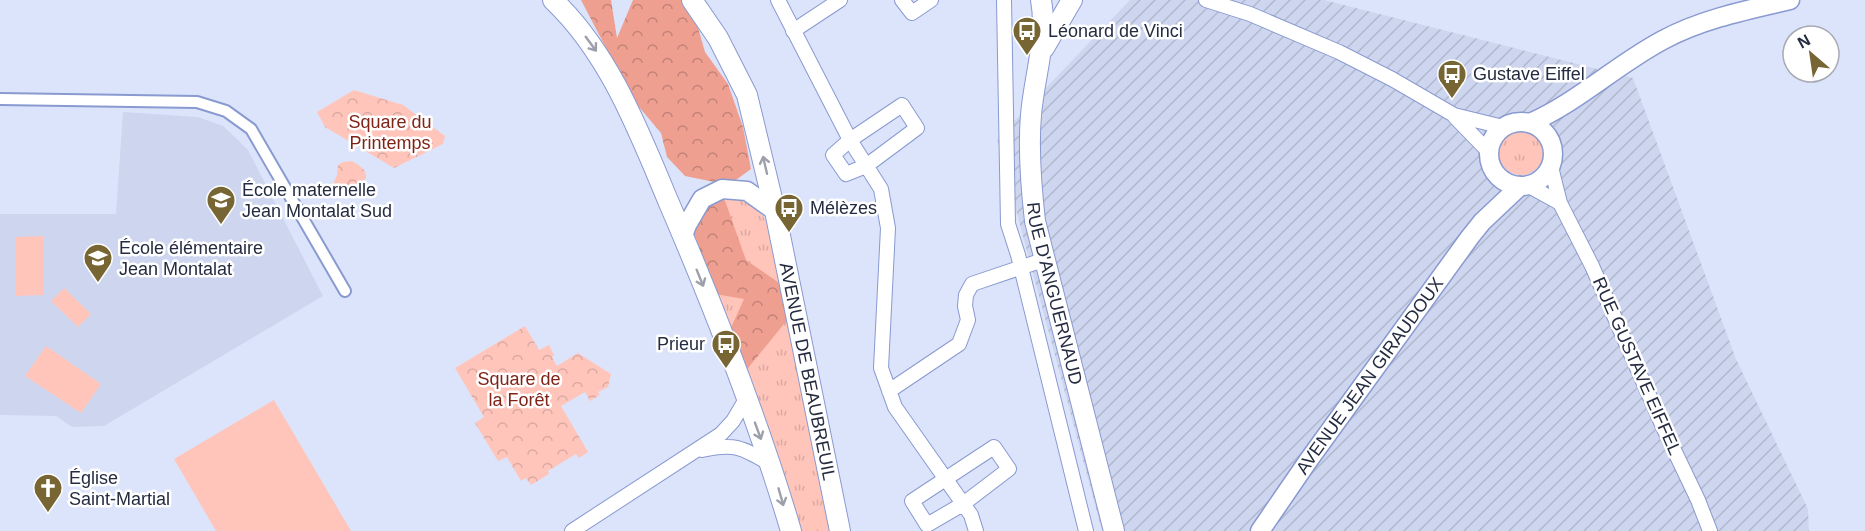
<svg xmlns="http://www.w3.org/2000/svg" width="1865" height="531" font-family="Helvetica,sans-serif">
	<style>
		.built { fill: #ced6ef }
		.industrial { fill: url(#industrial-furrows) }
		.grass { fill: url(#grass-tufts) }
		.forest { fill: url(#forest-crowns) }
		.park { fill: url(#park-crowns) }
		.pitch { fill: #ffc5ba }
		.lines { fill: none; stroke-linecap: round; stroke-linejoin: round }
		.pedestrian-casing { stroke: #899ad0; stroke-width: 14 }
		.minor-casing { stroke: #899ad0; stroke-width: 16 }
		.tertiary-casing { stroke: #899ad0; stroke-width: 21 }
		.secondary-casing { stroke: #899ad0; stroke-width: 22 }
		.pedestrian { stroke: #fff; stroke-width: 10 }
		.minor { stroke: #fff; stroke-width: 14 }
		.tertiary { stroke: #fff; stroke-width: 18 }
		.secondary { stroke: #fff; stroke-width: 20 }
		.oneway { stroke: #9da0aa }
		.labels { text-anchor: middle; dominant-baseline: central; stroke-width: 5; stroke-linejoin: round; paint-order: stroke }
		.poi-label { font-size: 18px; fill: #252c41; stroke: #fff; text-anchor: start }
		.park-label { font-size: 18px; fill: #802317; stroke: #fff }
		.street-label { font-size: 18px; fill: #252c41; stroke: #fff }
	</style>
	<defs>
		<pattern id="industrial-furrows" width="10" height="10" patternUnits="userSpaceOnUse" patternTransform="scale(1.5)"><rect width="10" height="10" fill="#ced6ef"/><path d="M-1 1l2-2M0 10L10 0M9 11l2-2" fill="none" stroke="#b1b8ce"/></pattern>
		<pattern id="grass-tufts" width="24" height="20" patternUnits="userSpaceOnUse" patternTransform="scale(1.5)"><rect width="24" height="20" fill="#ffc5ba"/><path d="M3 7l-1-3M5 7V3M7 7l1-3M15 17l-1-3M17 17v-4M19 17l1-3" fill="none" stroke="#daa9a1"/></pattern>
		<pattern id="forest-crowns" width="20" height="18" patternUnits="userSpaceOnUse" patternTransform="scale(1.5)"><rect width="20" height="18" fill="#ef9f90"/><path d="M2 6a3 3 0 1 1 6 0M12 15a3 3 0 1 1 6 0" fill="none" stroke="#c18277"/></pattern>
		<pattern id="park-crowns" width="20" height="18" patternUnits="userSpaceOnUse" patternTransform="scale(1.5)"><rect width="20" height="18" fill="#ffc5ba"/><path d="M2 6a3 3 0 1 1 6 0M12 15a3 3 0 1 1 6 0" fill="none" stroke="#daa9a1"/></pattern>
	</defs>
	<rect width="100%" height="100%" fill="#dce4fb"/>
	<path class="built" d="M 123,112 L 198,117 L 223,126 L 238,140 L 248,150 L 323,296 L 104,426 L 72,427 L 56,416 L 0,415 L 0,214 L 116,214 Z"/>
	<path class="industrial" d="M 1130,0 L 1324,0 L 1633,78 L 1736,359 L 1808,509 L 1809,531 L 1102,531 L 997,139 Z"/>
	<path class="grass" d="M1499 153a22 22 0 1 1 44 0a22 22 0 1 1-44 0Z
		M 723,195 C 753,201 755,201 770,228 L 833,531 L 797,531 L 775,460 L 692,228 Z"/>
	<path class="forest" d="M 581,0 L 611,0 L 617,38 L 633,0 L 683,0 L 693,10 L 705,52 L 728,84 L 743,127 L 751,169 L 729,185 L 685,176 L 667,157 L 661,133 L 633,100 Z
		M 723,195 L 746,260 L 782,285 L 788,319 L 744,373 L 729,332 L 744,299 L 715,294 L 692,228 L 704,206 Z"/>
	<path class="park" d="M 354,90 L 403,105 L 445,136 L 443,144 L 394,168 L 325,127 L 317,112 Z
		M 352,161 C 360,166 367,169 366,179 L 334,195 L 330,191 L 337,175 L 338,165 L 343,162 Z
		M 525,326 L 539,350 L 549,345 L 554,355 L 552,357 L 557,366 L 578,353 L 611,374 L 608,387 L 598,392 L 600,395 L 590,401 L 585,392 L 561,406 L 588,452 L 579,458 L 576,454 L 548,471 L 549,474 L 531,485 L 526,478 L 521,481 L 507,457 L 498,461 L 475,423 L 484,417 L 455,368 Z"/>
	<path class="pitch" d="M 44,236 L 44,295 L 15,296 L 15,237 Z
		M 64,288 L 91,314 L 78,327 L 51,301 Z
		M 46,346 L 101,384 L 81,413 L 25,376 Z
		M 274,400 L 351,531 L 216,531 L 174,459 Z"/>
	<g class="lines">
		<g class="pedestrian-casing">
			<path id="pedestrian" d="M 0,99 L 197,102 L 226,111 L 251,129 L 345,291"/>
		</g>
		<g class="minor-casing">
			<path id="minor" d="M 778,0 L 850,140 L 881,189 L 888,228 L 881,368 L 895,407 L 971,515 L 976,531
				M 902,0 L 912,13 L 931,0
				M 1004,0 L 1008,224 L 1018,255 L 1086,531
				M 1206,0 L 1250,14 L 1339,52 L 1392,79 L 1454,115 L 1503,127
				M 793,31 L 840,0
				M 902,105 L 917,128 L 866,166 L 846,174 L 833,155 L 850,140 Z
				M 1455,117 L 1489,152
				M 1551,167 L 1560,203 L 1592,266 L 1664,429 L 1698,500 L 1710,531
				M 1527,185 L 1560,203
				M 889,391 L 959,344 L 968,320 L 965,306 L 966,295 L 972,284 L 1043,260
				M 994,447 L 1009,469 L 963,504 L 927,525 L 912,501 Z
				M 702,450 C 734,443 742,447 770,464
				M 572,531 L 721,434 L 733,421 L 746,399"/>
		</g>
		<g class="tertiary-casing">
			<g id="tertiary">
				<circle cx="1521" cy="154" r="32"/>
				<path d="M 1530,123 C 1578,102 1616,65 1663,40 C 1702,19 1747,10 1790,0"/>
				<path d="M 683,236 L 687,225 L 702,199 L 722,189 L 747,191 L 775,211"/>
				<path id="s1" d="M 1260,531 L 1308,461 L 1470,237 L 1482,222 L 1520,186"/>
			</g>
		</g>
		<g class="secondary-casing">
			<g id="secondary">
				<path d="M 553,0 C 610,54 639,132 669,203 C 715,310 758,419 791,531"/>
				<path id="s2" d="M 692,0 L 718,38 L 747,95 L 775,211 L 840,531"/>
				<path id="s3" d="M 1041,0 C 1048,38 1034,77 1031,115 C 1028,150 1031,186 1035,221 L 1114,531"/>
				<path d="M 1044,48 L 1072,0"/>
			</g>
		</g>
		<use href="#pedestrian" class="pedestrian"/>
		<use href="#minor" class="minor"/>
		<use href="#tertiary" class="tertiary"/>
		<use href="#secondary" class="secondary"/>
	</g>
	<defs><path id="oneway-shaft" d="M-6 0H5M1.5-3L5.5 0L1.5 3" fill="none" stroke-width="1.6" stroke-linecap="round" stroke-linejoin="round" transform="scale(1.5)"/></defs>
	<g class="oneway">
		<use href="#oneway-shaft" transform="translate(591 44) rotate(54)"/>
		<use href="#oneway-shaft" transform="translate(765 165) rotate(-103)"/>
		<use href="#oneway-shaft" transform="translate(700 278) rotate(68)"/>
		<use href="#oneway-shaft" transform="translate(758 431) rotate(70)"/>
		<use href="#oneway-shaft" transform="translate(781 497) rotate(74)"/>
	</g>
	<defs>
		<g id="bus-pin" transform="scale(1.5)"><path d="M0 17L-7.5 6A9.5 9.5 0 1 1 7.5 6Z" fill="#776634" stroke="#fff"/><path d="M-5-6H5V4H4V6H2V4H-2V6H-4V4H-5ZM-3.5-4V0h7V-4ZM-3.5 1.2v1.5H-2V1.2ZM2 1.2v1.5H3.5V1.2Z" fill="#fff"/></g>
		<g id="school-pin" transform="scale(1.5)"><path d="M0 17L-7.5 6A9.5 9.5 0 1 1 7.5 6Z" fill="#776634" stroke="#fff"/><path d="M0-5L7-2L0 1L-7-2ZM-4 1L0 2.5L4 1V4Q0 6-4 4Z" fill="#fff"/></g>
		<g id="church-pin" transform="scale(1.5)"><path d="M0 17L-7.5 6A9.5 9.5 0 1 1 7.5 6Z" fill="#776634" stroke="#fff"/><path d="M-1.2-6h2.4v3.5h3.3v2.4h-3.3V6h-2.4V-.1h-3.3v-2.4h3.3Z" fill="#fff"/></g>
	</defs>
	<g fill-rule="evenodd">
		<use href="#bus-pin" x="1027" y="31"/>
		<use href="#bus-pin" x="1452" y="74"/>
		<use href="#school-pin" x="221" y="200"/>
		<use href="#bus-pin" x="789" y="208"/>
		<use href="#school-pin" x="98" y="258"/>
		<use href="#bus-pin" x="726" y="344"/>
		<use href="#church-pin" x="48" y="488"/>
	</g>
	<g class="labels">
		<g class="poi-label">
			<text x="1048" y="31">Léonard de Vinci</text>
			<text x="1473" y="74">Gustave Eiffel</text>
			<text x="242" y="190">École maternelle<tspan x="242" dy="21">Jean Montalat Sud</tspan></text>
			<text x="810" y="208">Mélèzes</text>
			<text x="119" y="248">École élémentaire<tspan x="119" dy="21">Jean Montalat</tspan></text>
			<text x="705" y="344" text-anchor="end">Prieur</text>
			<text x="69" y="478">Église<tspan x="69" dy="21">Saint-Martial</tspan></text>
		</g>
		<g class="park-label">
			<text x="390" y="122">Square du<tspan x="390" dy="21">Printemps</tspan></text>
			<text x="519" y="379">Square de<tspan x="519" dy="21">la Forêt</tspan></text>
		</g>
		<g class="street-label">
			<text stroke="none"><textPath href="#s3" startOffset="297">RUE D'ANGUERNAUD</textPath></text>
			<text transform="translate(1637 366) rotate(66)">RUE GUSTAVE EIFFEL</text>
			<text stroke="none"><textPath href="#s2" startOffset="393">AVENUE DE BEAUBREUIL</textPath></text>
			<text stroke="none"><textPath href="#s1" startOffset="190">AVENUE JEAN GIRAUDOUX</textPath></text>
		</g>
	</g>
	<g transform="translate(1811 54) rotate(331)"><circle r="28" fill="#ffffff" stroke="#a8abb3" stroke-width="1.5"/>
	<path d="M0-4.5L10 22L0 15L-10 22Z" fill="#776634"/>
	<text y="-9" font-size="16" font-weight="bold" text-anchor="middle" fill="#252c41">N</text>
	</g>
</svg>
